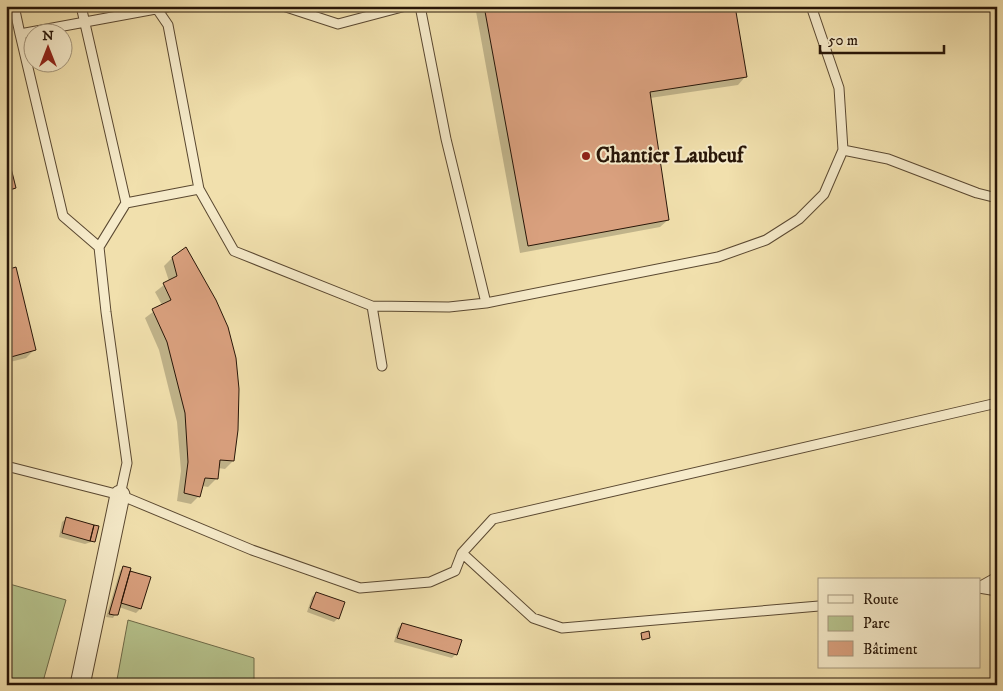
<svg xmlns="http://www.w3.org/2000/svg" width="1003" height="691" font-family="'IM FELL DW Pica',serif">
	<style>
		.green { fill: #b6c38d; stroke: #6f6c4a }
		.shadow { fill: #0003 }
		.building { fill: #d9a07e; stroke: #281608 }
		.lines { fill: none; stroke-linecap: round; stroke-linejoin: round }
		.service-casing { stroke: #5a4831; stroke-width: 11 }
		.minor-casing { stroke: #5a4831; stroke-width: 21 }
		.service { stroke: #f6ebca; stroke-width: 9 }
		.minor { stroke: #f6ebca; stroke-width: 19 }
		.poi-dot { fill: #8f2418; stroke: #f6ebca; stroke-width: 2 }
		.labels { text-anchor: middle; dominant-baseline: central; stroke-width: 4; stroke-linejoin: round; paint-order: stroke }
		.poi-label { font-size: 21px; font-weight: bold; fill: #281608; stroke: #f6ebca; text-anchor: start }
	</style>
	<rect width="100%" height="100%" fill="#f1e0ad"/>
	<filter id="stains"><feTurbulence type="fractalNoise" baseFrequency=".004" numOctaves="4"/><feColorMatrix values="0 0 0 0 .2 0 0 0 0 .09 0 0 0 0 .02 0 0 0 .5 -.17"/></filter>
	<radialGradient id="worn" r=".72"><stop offset=".6" stop-color="#630" stop-opacity="0"/><stop offset="1" stop-color="#630" stop-opacity=".3"/></radialGradient>
	<path class="green" d="M 6,583 L 66,600 L 42,685 L 6,685 Z
		M 128,620 L 254,658 L 254,685 L 116,685 Z"/>
	<path class="shadow" d="M 475,6 L 734,6 L 745,77 L 738,85 L 650,98 L 668,220 L 660,227 L 520,253 Z
		M 6,153 L 15,188 L 6,196 Z
		M 172,258 L 233,461 L 225,469 L 218,468 L 216,479 L 208,487 L 202,486 L 199,496 L 191,504 L 177,501 L 181,471 L 177,422 L 159,350 L 145,318 L 162,305 L 155,292 L 169,281 L 164,266 Z
		M 6,271 L 34,350 L 26,358 L 6,363 Z
		M 66,519 L 94,541 L 85,544 L 59,537 L 62,522 Z
		M 124,567 L 129,572 L 149,577 L 140,609 L 136,613 L 119,607 L 113,618 L 106,617 L 120,571 Z
		M 316,593 L 338,618 L 334,622 L 307,612 L 312,597 Z
		M 402,624 L 456,654 L 452,658 L 394,642 L 398,628 Z"/>
	<path class="building" d="M 484,6 L 735,6 L 747,77 L 650,92 L 669,220 L 528,246 Z
		M 6,148 L 16,188 L 6,191 Z
		M 186,247 L 216,300 L 228,327 L 236,358 L 239,389 L 238,430 L 234,461 L 220,460 L 218,479 L 205,478 L 200,497 L 184,493 L 188,462 L 185,413 L 167,342 L 152,309 L 171,300 L 163,283 L 177,276 L 172,257 Z
		M 16,267 L 36,350 L 11,357 L 6,335 L 6,270 Z
		M 66,517 L 94,525 L 90,541 L 62,533 Z
		M 94,525 L 99,526 L 95,542 L 90,541 Z
		M 123,566 L 131,568 L 118,615 L 114,615 L 109,614 Z
		M 130,571 L 151,577 L 141,609 L 121,603 Z
		M 316,592 L 345,602 L 339,619 L 310,608 Z
		M 402,623 L 462,640 L 457,655 L 397,638 Z
		M 649,631 L 650,638 L 642,640 L 641,633 Z"/>
	<g class="lines">
		<g class="service-casing">
			<path id="service" d="M 14,6 L 20,34
				M 81,6 L 126,203 L 99,247 L 106,312 L 127,463 L 120,495
				M 155,6 L 168,25 L 199,189 L 234,251 L 372,306 L 382,366
				M 283,6 L 338,24 L 406,6
				M 420,6 L 446,139 L 486,303
				M 843,150 L 888,159 L 977,193 L 997,198
				M 126,203 L 199,189
				M 99,247 L 63,216 L 20,34 L 172,6
				M 372,306 L 449,307 L 486,303 L 718,257 L 766,240 L 799,219 L 824,194 L 843,150 L 839,88 L 811,6
				M 6,466 L 120,495 L 252,550 L 360,588 L 430,582 L 455,571 L 462,553 L 493,519 L 997,403
				M 462,553 L 533,618 L 562,628 L 819,606
				M 979,587 L 997,577
				M 979,588 L 997,591"/>
		</g>
		<g class="minor-casing">
			<path id="minor" d="M 80,685 L 120,495"/>
		</g>
		<use href="#service" class="service"/>
		<use href="#minor" class="minor"/>
	</g>
	<circle class="poi-dot" cx="586" cy="156" r="5"/>
	<g class="labels">
		<g class="poi-label">
			<text x="596" y="156">Chantier Laubeuf</text>
		</g>
	</g>
	<rect width="1003" height="691" fill="none" stroke="#f1e0ad" stroke-width="25"/>
	<rect x="8" y="8" width="988" height="676" fill="none" stroke="#281608" stroke-width="2.5"/>
	<rect x="12" y="12" width="978" height="666" fill="none" stroke="#281608"/>
	<rect x="818" y="578" width="162" height="90" fill="#f6ebca" stroke="#a4967c"/>
	<rect x="828" y="595" width="25" height="8" fill="#f6ebca" stroke="#a4967c"/>
	<text x="863" y="604" font-size="15" fill="#281608">Route</text>
	<rect x="828" y="616" width="25" height="15" fill="#b6c38d" stroke="#a4967c"/>
	<text x="863" y="628" font-size="15" fill="#281608">Parc</text>
	<rect x="828" y="641" width="25" height="15" fill="#d9a07e" stroke="#a4967c"/>
	<text x="863" y="654" font-size="15" fill="#281608">Bâtiment</text>
	<g transform="translate(48 48)"><circle r="24" fill="#f6ebca" stroke="#a4967c"/>
	<path d="M0-4L9 19L0 12L-9 19Z" fill="#8f2418"/>
	<text y="-8" font-size="14" font-weight="bold" text-anchor="middle" fill="#281608">N</text>
	</g>
	<path d="M820 45v8h124v-8" fill="none" stroke="#281608" stroke-width="2.5"/>
	<text x="828" y="45" font-size="15" fill="#281608" stroke="#f6ebca" stroke-width="4" paint-order="stroke">50 m</text>
	<rect width="100%" height="100%" filter="url(#stains)"/>
	<rect width="100%" height="100%" fill="url(#worn)"/>
</svg>
